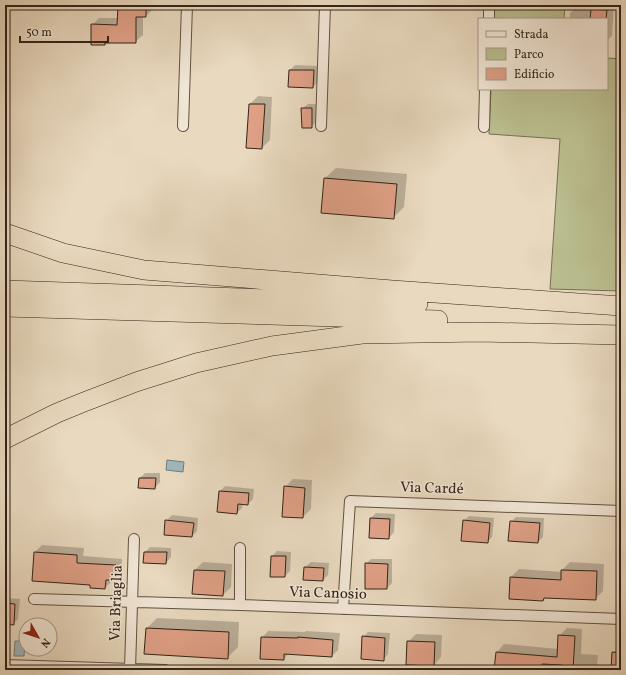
<svg xmlns="http://www.w3.org/2000/svg" width="626" height="675" font-family="Vollkorn,serif">
	<style>
		.green { fill: #babe8f; stroke: #767154 }
		.water { fill: #9fb7be; stroke: #747c7c }
		.shadow { fill: #0003 }
		.building { fill: #dfa086; stroke: #332418 }
		.lines { fill: none; stroke-linecap: round; stroke-linejoin: round }
		.street-casing { stroke: #605142; stroke-width: 12 }
		.highway-casing { stroke: #332418; stroke-width: 20 }
		.street { stroke: #f1e6d5; stroke-width: 10 }
		.highway { stroke: #e9d9bf; stroke-width: 19 }
		.labels { text-anchor: middle; dominant-baseline: central; stroke-width: 3; stroke-linejoin: round; paint-order: stroke }
		.street-label { font-size: 15px; fill: #332418; stroke: #f1e6d5 }
	</style>
	<rect width="100%" height="100%" fill="#e9d9bf"/>
	<filter id="stains"><feTurbulence type="fractalNoise" baseFrequency=".005" numOctaves="4"/><feColorMatrix values="0 0 0 0 .2 0 0 0 0 .09 0 0 0 0 .02 0 0 0 .5 -.17"/></filter>
	<radialGradient id="worn" r=".72"><stop offset=".6" stop-color="#630" stop-opacity="0"/><stop offset="1" stop-color="#630" stop-opacity=".3"/></radialGradient>
	<path class="green" d="M 494,5 L 565,5 L 564,19 L 494,19 Z
		M 607,58 L 621,59 L 621,291 L 550,289 L 560,139 L 489,134 L 491,89 L 607,89 Z"/>
	<path class="water" d="M 167,460 L 184,462 L 183,472 L 166,470 Z
		M 15,641 L 25,641 L 24,656 L 14,656 Z"/>
	<path class="shadow" d="M 119,5 L 153,5 L 153,9 L 146,16 L 143,16 L 143,35 L 135,42 L 107,42 L 105,44 L 92,25 L 99,18 L 118,18 Z
		M 578,5 L 595,6 L 596,5 L 614,5 L 612,36 L 607,40 L 607,19 L 570,19 L 570,13 Z
		M 295,65 L 318,66 L 318,82 L 313,87 L 290,70 Z
		M 258,96 L 272,97 L 270,140 L 262,148 L 250,104 Z
		M 308,104 L 316,104 L 316,122 L 311,127 L 302,109 Z
		M 336,168 L 407,174 L 404,207 L 393,218 L 325,178 Z
		M 145,473 L 160,473 L 160,482 L 155,488 L 140,478 Z
		M 293,479 L 312,480 L 311,509 L 303,517 L 285,487 Z
		M 225,486 L 254,489 L 253,499 L 248,504 L 243,503 L 242,508 L 237,513 L 220,491 Z
		M 376,513 L 395,514 L 394,532 L 389,538 L 370,537 L 371,518 Z
		M 172,515 L 198,518 L 197,531 L 192,536 L 166,521 Z
		M 469,516 L 494,518 L 492,537 L 487,542 L 464,521 Z
		M 516,517 L 544,518 L 543,537 L 538,542 L 511,522 Z
		M 42,545 L 84,548 L 83,556 L 122,559 L 121,572 L 114,579 L 112,579 L 112,581 L 105,588 L 91,584 L 35,552 Z
		M 150,547 L 171,548 L 171,557 L 166,563 L 145,552 Z
		M 277,551 L 291,552 L 290,571 L 285,576 L 272,556 Z
		M 371,559 L 392,559 L 392,583 L 387,588 L 366,564 Z
		M 203,562 L 232,564 L 231,587 L 223,595 L 195,570 Z
		M 311,562 L 329,563 L 328,575 L 323,580 L 305,579 L 305,567 Z
		M 570,562 L 604,564 L 603,591 L 595,599 L 546,597 L 543,600 L 511,577 L 519,569 L 562,572 L 562,570 Z
		M 621,568 L 621,591 L 617,591 L 618,572 Z
		M 5,598 L 20,599 L 18,619 L 13,624 L 5,623 Z
		M 157,618 L 239,622 L 238,647 L 227,658 L 147,628 Z
		M 567,628 L 582,629 L 581,654 L 598,655 L 597,665 L 592,670 L 563,670 L 564,664 L 549,664 L 549,667 L 546,670 L 495,670 L 497,652 L 504,644 L 558,649 L 559,636 Z
		M 268,631 L 305,632 L 306,631 L 340,633 L 338,650 L 332,656 L 289,653 L 284,659 L 262,638 Z
		M 368,632 L 390,633 L 388,654 L 383,660 L 363,637 Z
		M 416,634 L 442,635 L 441,657 L 434,665 L 408,642 Z
		M 621,645 L 621,670 L 613,653 Z"/>
	<path class="building" d="M 118,5 L 138,5 L 138,8 L 146,8 L 146,17 L 136,17 L 136,43 L 105,43 L 105,45 L 91,45 L 91,24 L 117,25 Z
		M 591,9 L 607,10 L 606,19 L 590,19 Z
		M 289,70 L 314,70 L 313,88 L 288,87 Z
		M 249,104 L 265,104 L 262,149 L 246,148 Z
		M 301,108 L 312,108 L 312,128 L 302,128 Z
		M 324,178 L 397,184 L 394,219 L 321,213 Z
		M 139,478 L 156,478 L 155,489 L 138,488 Z
		M 284,486 L 305,488 L 303,518 L 282,517 Z
		M 219,491 L 249,493 L 248,505 L 238,504 L 237,514 L 217,512 Z
		M 370,518 L 390,519 L 389,539 L 369,538 Z
		M 165,520 L 194,523 L 192,537 L 164,535 Z
		M 463,520 L 490,523 L 488,543 L 461,541 Z
		M 510,521 L 540,523 L 538,543 L 508,541 Z
		M 34,552 L 77,555 L 77,563 L 116,565 L 115,580 L 106,580 L 105,589 L 90,588 L 90,585 L 32,581 Z
		M 144,552 L 167,552 L 166,564 L 143,563 Z
		M 271,556 L 286,556 L 285,577 L 270,577 Z
		M 365,563 L 388,564 L 387,589 L 365,589 Z
		M 304,567 L 324,568 L 323,581 L 303,580 Z
		M 194,570 L 225,571 L 223,596 L 192,594 Z
		M 561,570 L 597,571 L 596,600 L 544,598 L 543,601 L 509,599 L 510,577 L 561,580 Z
		M 5,603 L 15,604 L 14,625 L 5,624 Z
		M 146,628 L 229,632 L 228,659 L 144,654 Z
		M 558,635 L 575,636 L 573,670 L 562,670 L 562,665 L 542,664 L 542,670 L 494,670 L 496,652 L 557,657 Z
		M 362,636 L 385,638 L 384,661 L 361,659 Z
		M 261,637 L 298,638 L 298,637 L 333,640 L 332,657 L 284,654 L 284,660 L 260,659 Z
		M 407,641 L 435,642 L 434,666 L 406,665 Z
		M 612,652 L 621,653 L 621,670 L 611,670 Z"/>
	<g class="lines">
		<g class="street-casing">
			<path id="street" d="M 489,19 L 489,5
				M 183,126 L 187,5
				M 321,126 L 325,5
				M 484,127 L 485,89
				M 34,599 L 240,605 L 621,619
				M 240,605 L 240,548
				M 343,609 L 350,501 L 621,511
				M 5,665 L 165,670
				M 130,669 L 134,539"/>
		</g>
		<g class="highway-casing">
			<path id="highway" d="M 5,233 L 63,253 L 144,270 L 392,290 L 621,306
				M 5,290 L 418,304
				M 5,307 L 438,320
				M 5,439 L 57,413 L 84,402 L 136,382 L 196,363 L 272,346 L 362,334 L 480,332 L 621,335"/>
		</g>
		<use href="#street" class="street"/>
		<use href="#highway" class="highway"/>
	</g>
	<g class="labels">
		<g class="street-label">
			<text transform="translate(432 489) rotate(2)">Via Cardé</text>
			<text transform="translate(328 594) rotate(2)">Via Canosio</text>
			<text transform="translate(117 603) rotate(-88)">Via Briaglia</text>
		</g>
	</g>
	<rect width="626" height="675" fill="none" stroke="#e9d9bf" stroke-width="20"/>
	<rect x="6" y="6" width="614" height="663" fill="none" stroke="#332418" stroke-width="2"/>
	<rect x="10" y="10" width="606" height="655" fill="none" stroke="#332418"/>
	<rect x="478" y="18" width="130" height="72" fill="#f1e6d5" stroke="#a59889"/>
	<rect x="486" y="31" width="20" height="6" fill="#f1e6d5" stroke="#a59889"/>
	<text x="514" y="38" font-size="12" fill="#332418">Strada</text>
	<rect x="486" y="48" width="20" height="12" fill="#babe8f" stroke="#a59889"/>
	<text x="514" y="58" font-size="12" fill="#332418">Parco</text>
	<rect x="486" y="68" width="20" height="12" fill="#dfa086" stroke="#a59889"/>
	<text x="514" y="78" font-size="12" fill="#332418">Edificio</text>
	<g transform="translate(38 637) rotate(129)"><circle r="19" fill="#f1e6d5" stroke="#a59889"/>
	<path d="M0-3L7 15L0 10L-7 15Z" fill="#8f2418"/>
	<text y="-6" font-size="11" font-weight="bold" text-anchor="middle" fill="#332418">N</text>
	</g>
	<path d="M20 36v6h88v-6" fill="none" stroke="#332418" stroke-width="2"/>
	<text x="26" y="36" font-size="12" fill="#332418" stroke="#f1e6d5" stroke-width="3" paint-order="stroke">50 m</text>
	<rect width="100%" height="100%" filter="url(#stains)"/>
	<rect width="100%" height="100%" fill="url(#worn)"/>
</svg>
